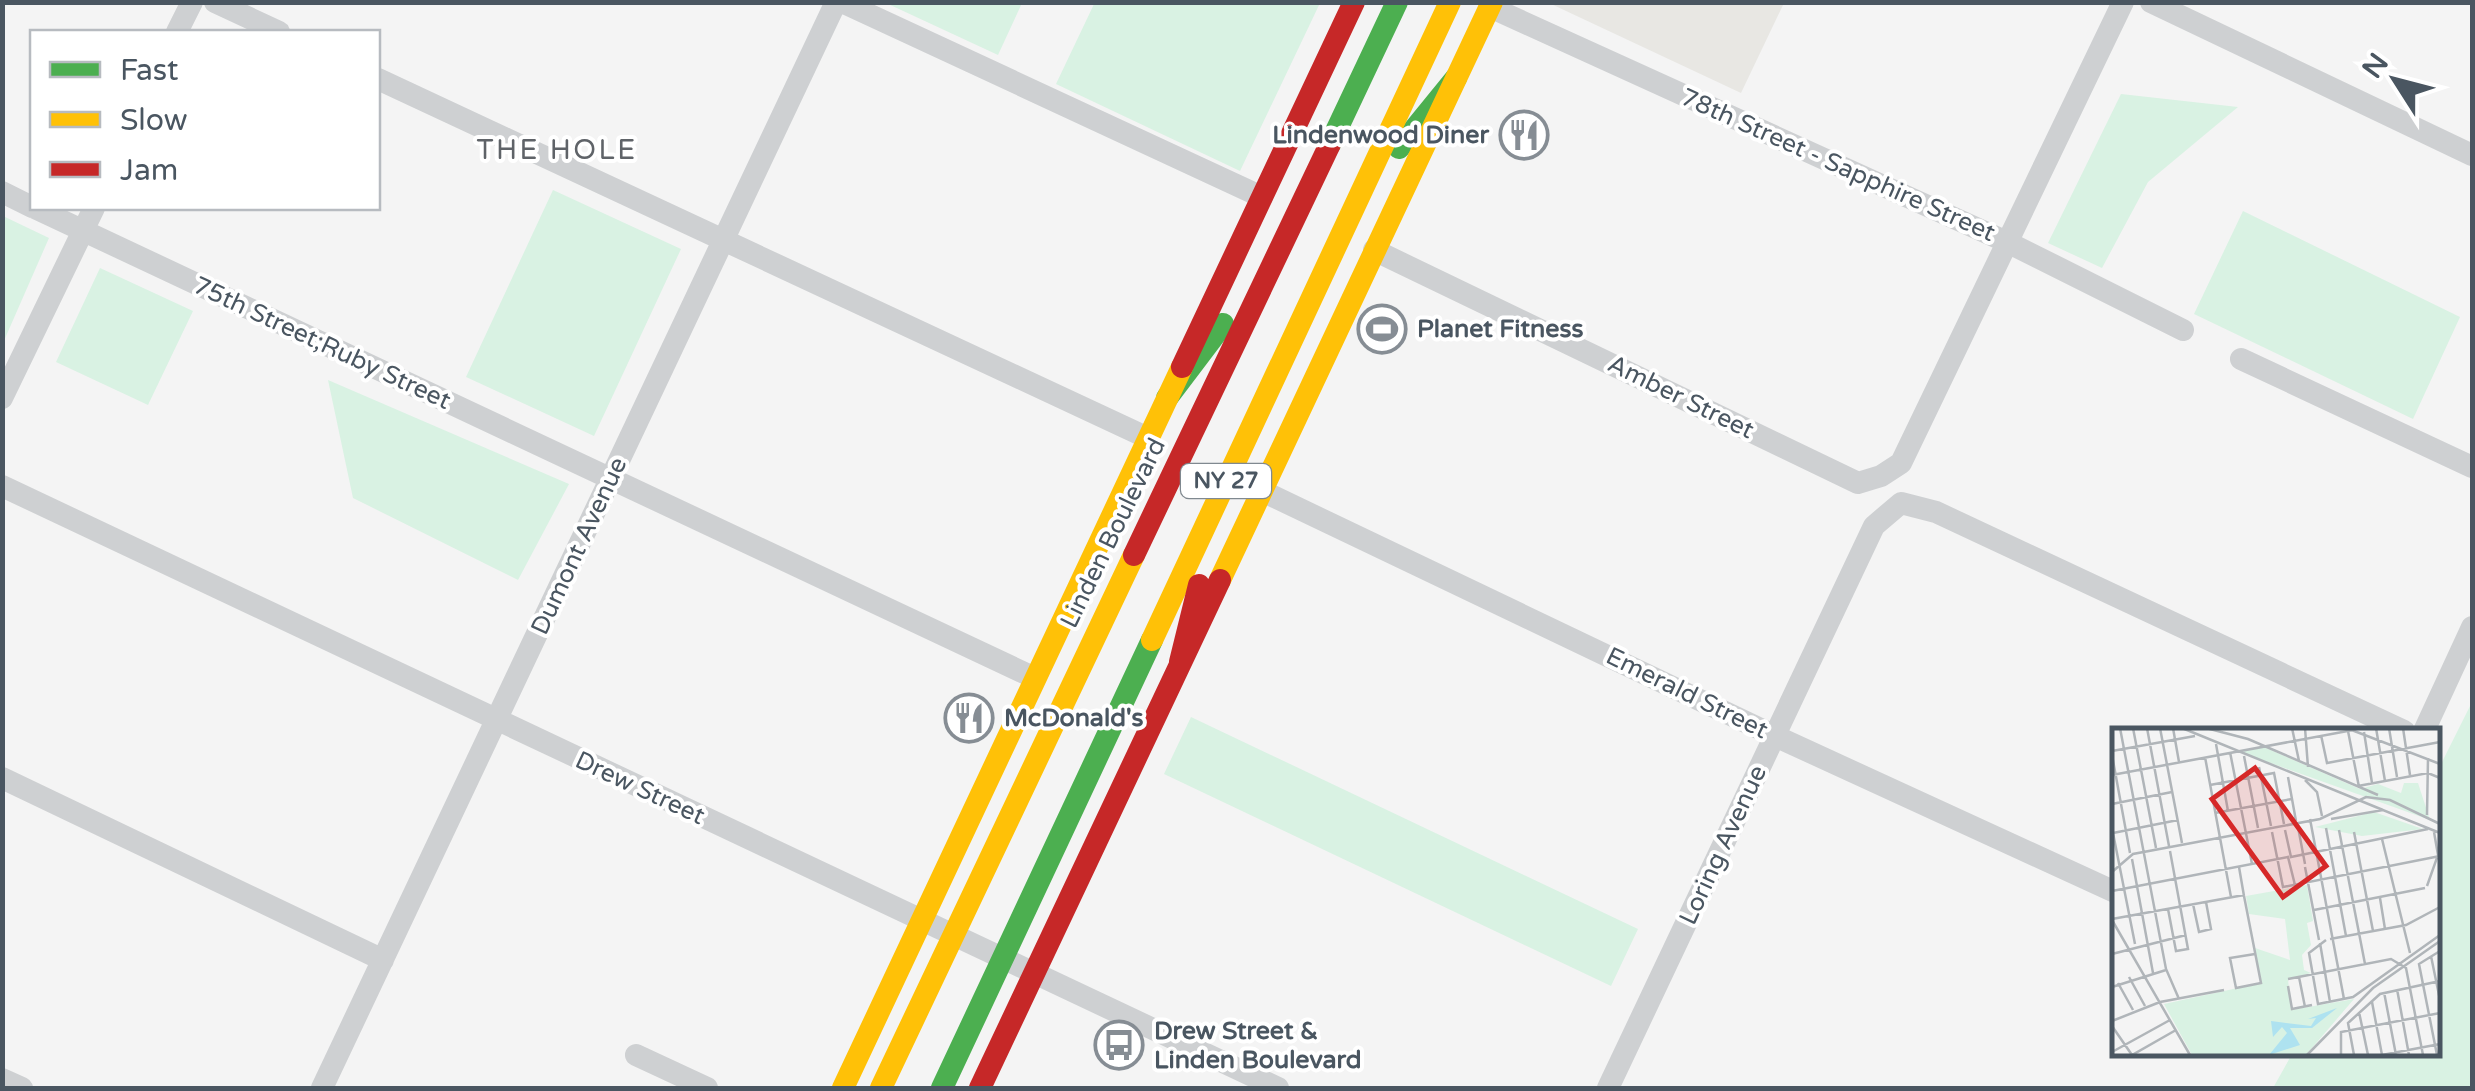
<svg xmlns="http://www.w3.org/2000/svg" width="2475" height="1091" font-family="'Varela Round',sans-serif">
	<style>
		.commercial { fill: #e8e7e3 }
		.green { fill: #d9f2e3 }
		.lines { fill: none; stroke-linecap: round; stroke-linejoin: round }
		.street { stroke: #ced0d2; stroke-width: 22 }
		.fast { stroke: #4caf50; stroke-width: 22 }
		.slow { stroke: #ffc107; stroke-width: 22 }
		.jam { stroke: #c62828; stroke-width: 22 }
		.labels { text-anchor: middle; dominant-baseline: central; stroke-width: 8; stroke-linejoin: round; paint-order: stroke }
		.shield { fill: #fff; stroke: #808990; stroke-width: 2.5 }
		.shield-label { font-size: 22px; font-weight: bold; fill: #4a5661 }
		.poi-label { font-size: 25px; font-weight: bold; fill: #4a5661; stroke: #fff; text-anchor: start }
		.street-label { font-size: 25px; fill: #4a5661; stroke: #fff }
		.neighbourhood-label { font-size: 28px; letter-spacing: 2.5px; fill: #5f6368; stroke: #fff }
		.inset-road { fill: none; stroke: #b0b5b9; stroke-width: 2.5 }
		.view { fill: #d62828; fill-opacity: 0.15; stroke: #d62828; stroke-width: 5 }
		.inset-edge { fill: none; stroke: #4a5661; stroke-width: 5 }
	</style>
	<rect width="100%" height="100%" fill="#f4f4f4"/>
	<path class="commercial" d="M 1549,3 L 1784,3 L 1741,93 Z"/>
	<path class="green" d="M 1095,2 L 1320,2 L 1320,3 L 1240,171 L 1056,84 Z
		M 886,3 L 1022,2 L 1022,3 L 998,55 Z
		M 2121,94 L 2238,107 L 2148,182 L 2102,268 L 2048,243 Z
		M 553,190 L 681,249 L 594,436 L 466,377 Z
		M 2243,211 L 2460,317 L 2413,419 L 2194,314 Z
		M 3,216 L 49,238 L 3,343 Z
		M 100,268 L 193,311 L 148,405 L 56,362 Z
		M 328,380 L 569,484 L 518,580 L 353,498 Z
		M 2472,702 L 2472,1088 L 2273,1088 L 2292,1054 L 2438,1054 L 2438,770 Z
		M 1191,717 L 1638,929 L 1611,986 L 1164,774 Z"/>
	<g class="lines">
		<path class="street" d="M 215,2 L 279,32
			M 842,2 L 1262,197
			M 2151,2 L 2472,155
			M 1490,7 L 2009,243 L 2183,330
			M 177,32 L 192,2
			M 378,79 L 1148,438
			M 2,192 L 32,207
			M 35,208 L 1035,678
			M 1374,250 L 1858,483 L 1881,476 L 1901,463 L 2123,2
			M 2241,359 L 2472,467
			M 2,398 L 94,208
			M 2,486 L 1278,1088
			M 1260,490 L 1775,736 L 2115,892
			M 2424,731 L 2472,627
			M 2,778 L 383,960
			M 636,1055 L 707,1088
			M 2,1079 L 22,1088
			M 322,1088 L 836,2
			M 1608,1088 L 1874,526 L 1901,503 L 1936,512 L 2404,731"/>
		<path class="fast" d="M 1330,144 L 1397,2
			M 1399,148 L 1456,78
			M 1167,398 L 1223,324
			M 942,1088 L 1152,640"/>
		<path class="slow" d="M 1220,580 L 1492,2
			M 1152,640 L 1450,2
			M 843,1088 L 1182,367
			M 881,1088 L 1134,555"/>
		<path class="jam" d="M 1182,367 L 1354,2
			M 1134,555 L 1330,144
			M 1180,662 L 1199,585
			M 980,1088 L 1220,580"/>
	</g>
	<defs>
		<g id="restaurant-ring" transform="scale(2.5)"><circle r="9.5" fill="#fff" stroke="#868d94" stroke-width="1.5"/><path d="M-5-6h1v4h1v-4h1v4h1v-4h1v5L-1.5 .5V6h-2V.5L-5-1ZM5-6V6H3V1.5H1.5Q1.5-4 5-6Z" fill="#868d94"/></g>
		<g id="stadium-ring" transform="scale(2.5)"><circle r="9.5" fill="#fff" stroke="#868d94" stroke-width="1.5"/><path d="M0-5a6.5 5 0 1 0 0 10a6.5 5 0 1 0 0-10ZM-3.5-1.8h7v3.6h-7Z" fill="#868d94"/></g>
		<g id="bus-ring" transform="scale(2.5)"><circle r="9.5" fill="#fff" stroke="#868d94" stroke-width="1.5"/><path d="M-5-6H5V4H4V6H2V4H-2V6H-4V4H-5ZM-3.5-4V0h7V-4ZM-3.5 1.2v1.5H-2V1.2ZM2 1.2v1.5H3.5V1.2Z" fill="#868d94"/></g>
	</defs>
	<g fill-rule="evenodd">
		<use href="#restaurant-ring" x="1524" y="135"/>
		<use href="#stadium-ring" x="1382" y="329"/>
		<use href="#restaurant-ring" x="969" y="718"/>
		<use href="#bus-ring" x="1119" y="1045"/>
	</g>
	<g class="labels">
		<rect class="shield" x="1181" y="464" width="90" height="34" rx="8"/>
		<g class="shield-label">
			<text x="1226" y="481">NY 27</text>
		</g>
		<g class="poi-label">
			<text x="1489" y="135" text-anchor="end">Lindenwood Diner</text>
			<text x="1417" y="329">Planet Fitness</text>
			<text x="1004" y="718">McDonald's</text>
			<text x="1154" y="1031">Drew Street &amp;<tspan x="1154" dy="29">Linden Boulevard</tspan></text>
		</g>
		<g class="street-label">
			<text transform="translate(1838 165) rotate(24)">78th Street - Sapphire Street</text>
			<text transform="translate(322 343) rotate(25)">75th Street;Ruby Street</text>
			<text transform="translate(1681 397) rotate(26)">Amber Street</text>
			<text transform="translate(1113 533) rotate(-64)">Linden Boulevard</text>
			<text transform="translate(579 546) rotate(-65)">Dumont Avenue</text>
			<text transform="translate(1687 693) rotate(26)">Emerald Street</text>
			<text transform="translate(640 788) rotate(25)">Drew Street</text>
			<text transform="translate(1723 845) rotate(-65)">Loring Avenue</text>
		</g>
		<g class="neighbourhood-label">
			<text x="557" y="150">THE HOLE</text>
		</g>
	</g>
	<g transform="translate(2112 728)">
		<rect width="328" height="328" fill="#f4f4f4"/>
		<path d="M 152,19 L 248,61 L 266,56 L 289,65 L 292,55 L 306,55 L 318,92 L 128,24 ZM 262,84 L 311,101 L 250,108 L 203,99 ZM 195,157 L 201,193 L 195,195 L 199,217 L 190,227 L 192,242 L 199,245 L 176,251 L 179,282 L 242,271 L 194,327 L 80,327 L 52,276 L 149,255 L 143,220 L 178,232 L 173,191 L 137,186 L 134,168 Z" fill="#d9f2e3"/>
		<path d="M 225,280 L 200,300 L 178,300 L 188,317 L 157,327 L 175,305 L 170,299 L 161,309 L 159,293 L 199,298 L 204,290 L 196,291 Z" fill="#aee2f0"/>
		<path class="inset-road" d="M 8,0 L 54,241 L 67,271M 21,0 L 44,120M 35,0 L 57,118M 48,0 L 70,115M 61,0 L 67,34M 70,0 L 271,82M 94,0 L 136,11 L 266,67M 180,0 L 187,33M 193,0 L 196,39M 264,0 L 273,53M 277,0 L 285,49M 291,0 L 298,47M 237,1 L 328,36M 236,3 L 247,59M 252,4 L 260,55M 209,7 L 215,35 L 328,14M 104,16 L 116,83M 0,23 L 83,8M 118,24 L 140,136M 0,27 L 18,125M 132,28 L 146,100M 93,29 L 119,169M 147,39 L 159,98M 0,47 L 241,2M 176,49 L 184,93M 193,52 L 205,64 L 210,88M 98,57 L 162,45 L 172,96M 246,58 L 316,45 L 328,50M 0,76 L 60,64M 103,85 L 180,71M 315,87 L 316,30M 198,91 L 232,271M 219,91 L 271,82 L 328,105M 186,99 L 193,136M 0,100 L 23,216M 214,100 L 234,208M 173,102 L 179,129 L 316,101M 227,102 L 253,236M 160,104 L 171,159 L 328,128M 242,104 L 261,203M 1,105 L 66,92M 270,111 L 298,225M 20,131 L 41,245M 127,139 L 132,168 L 149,255 L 124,260 L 118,230 L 143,226M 193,139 L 207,212M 0,144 L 21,126 L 208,91 L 254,69 L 278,72 L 328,96M 315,158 L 326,127 L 322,104M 0,163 L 176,129 L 183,157M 268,170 L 273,201M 81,176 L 87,204 L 99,201 L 94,174M 56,181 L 64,223 L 76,221 L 58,123M 202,182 L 313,160M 0,191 L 132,167M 0,192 L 78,327M 218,211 L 294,197 L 328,179M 214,212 L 197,225 L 206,276 L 241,269 L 328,207M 208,215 L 218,274M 0,226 L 74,207M 319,228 L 328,272M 17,249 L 33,278M 187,249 L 193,279M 176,251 L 279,231 L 294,240 L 311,327M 6,255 L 21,282M 176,258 L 180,281 L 200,277M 0,259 L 54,242M 285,261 L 297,327M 272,264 L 284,327M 48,274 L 112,262M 260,274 L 270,327M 247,284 L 256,327M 0,293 L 48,274M 0,298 L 20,327 L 64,302M 0,324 L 58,292M 195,327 L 261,260 L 328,213M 229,327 L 229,304 L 328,285M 242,327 L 236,295 L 268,266 L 328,253M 270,327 L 328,316M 325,327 L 307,236 L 328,223"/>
		<path class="view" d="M 143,40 L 214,138 L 171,169 L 100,71 Z"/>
		<rect width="328" height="328" class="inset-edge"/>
	</g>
	<rect width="2475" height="1091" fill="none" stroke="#4a5661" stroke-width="10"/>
	<rect x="30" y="30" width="350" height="180" fill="#ffffff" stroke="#b7bbc0" stroke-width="2.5"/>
	<rect x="50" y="62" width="50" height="15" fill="#4caf50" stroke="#b7bbc0" stroke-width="2.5"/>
	<text x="120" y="80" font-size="30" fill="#4a5661">Fast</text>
	<rect x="50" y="112" width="50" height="15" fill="#ffc107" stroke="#b7bbc0" stroke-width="2.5"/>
	<text x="120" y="130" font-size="30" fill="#4a5661">Slow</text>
	<rect x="50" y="162" width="50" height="15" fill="#c62828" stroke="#b7bbc0" stroke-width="2.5"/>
	<text x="120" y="180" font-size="30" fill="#4a5661">Jam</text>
	<g transform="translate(2395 80) rotate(306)" stroke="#ffffff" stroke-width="8" paint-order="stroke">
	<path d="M0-8L18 38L0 25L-18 38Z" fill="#4a5661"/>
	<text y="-15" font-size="28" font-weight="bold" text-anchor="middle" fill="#4a5661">N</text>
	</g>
</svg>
